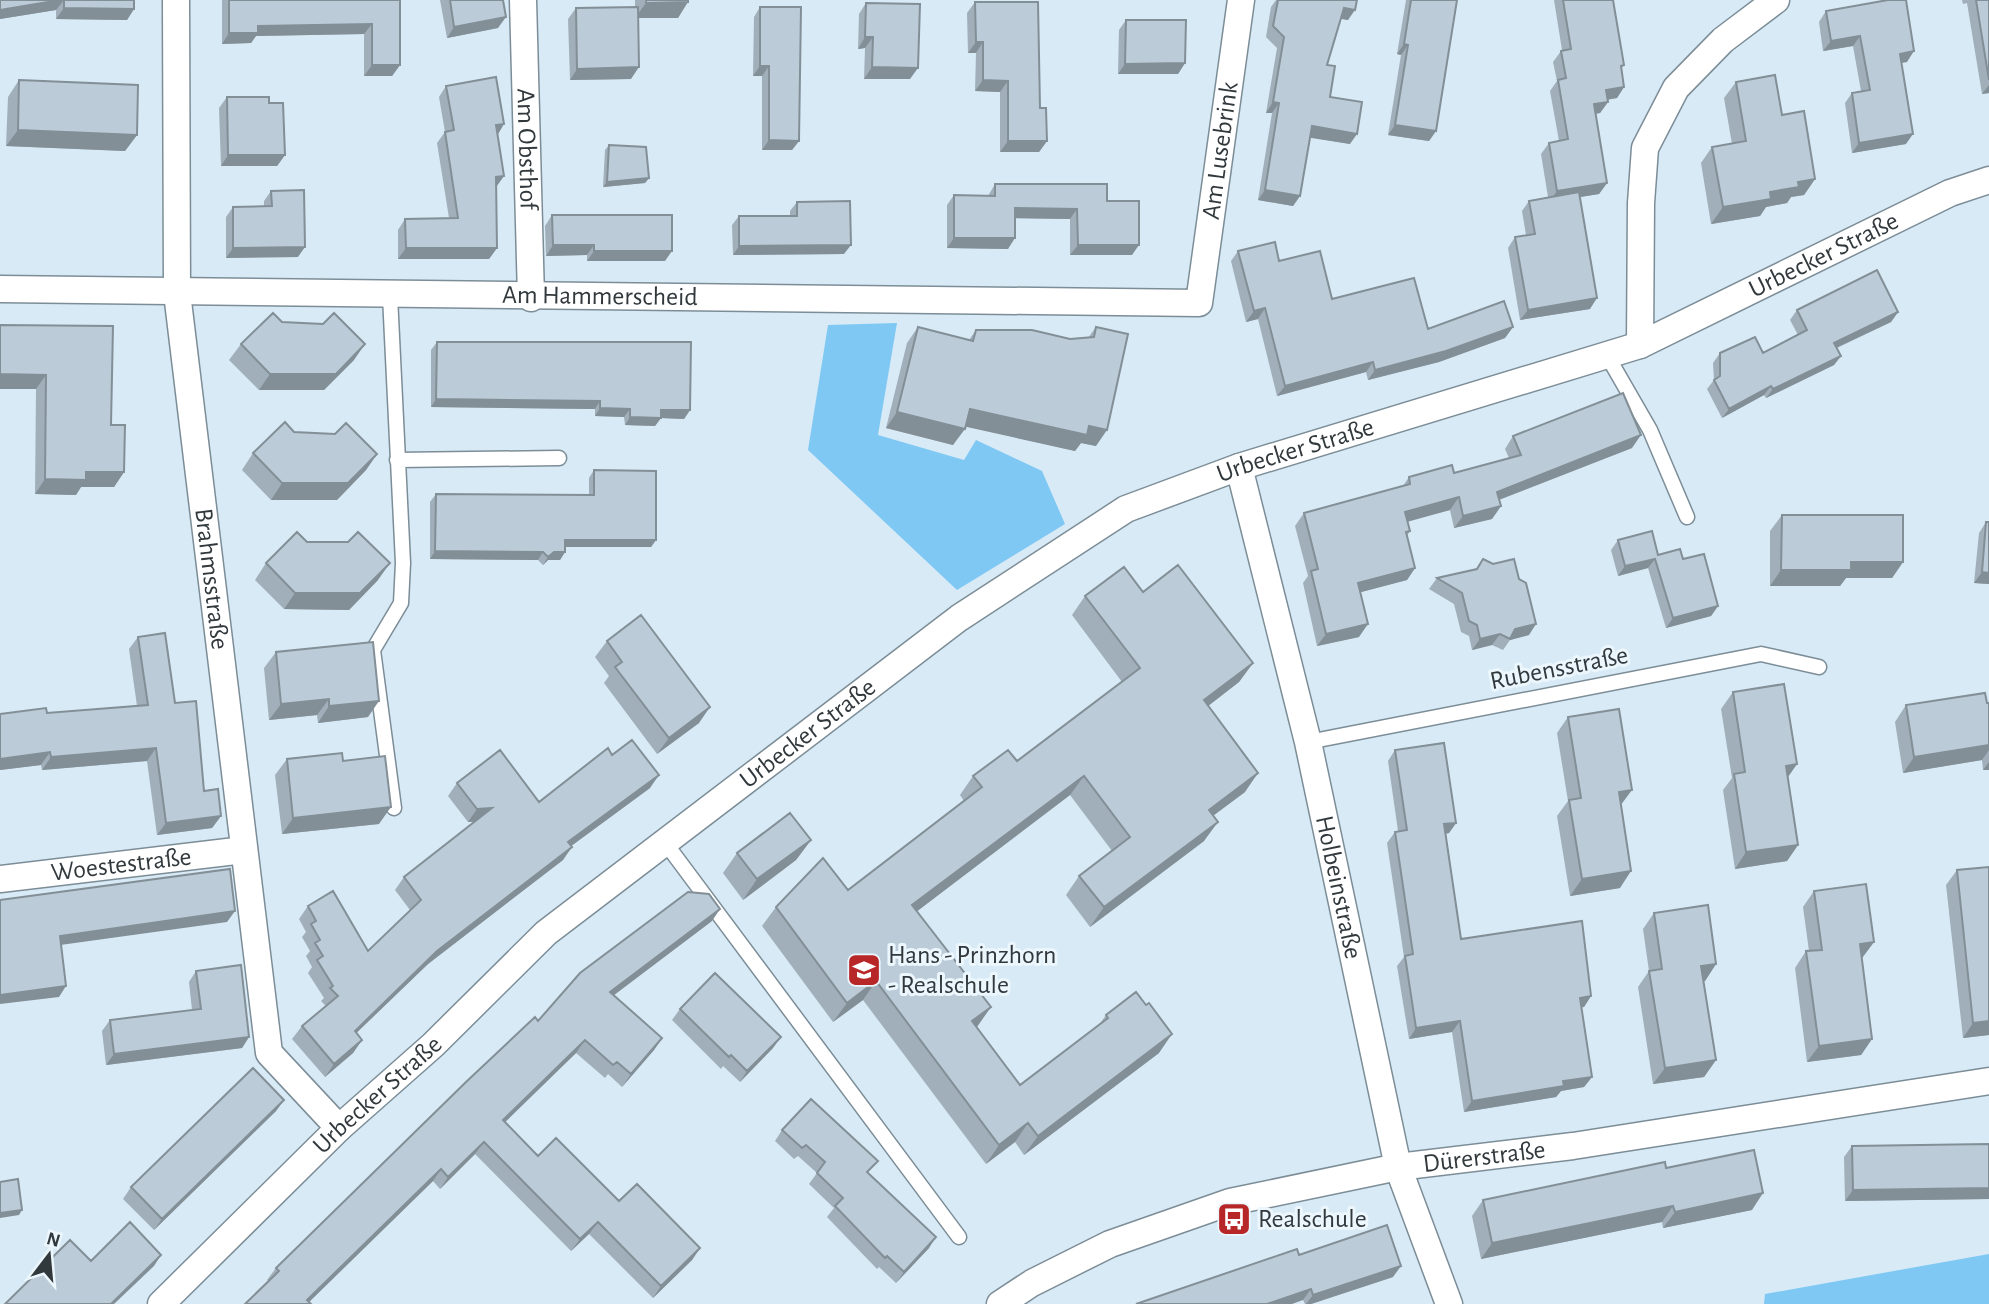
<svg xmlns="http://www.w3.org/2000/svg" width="1989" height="1304" font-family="'Alegreya Sans',sans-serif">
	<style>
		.green { fill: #7fc8f4 }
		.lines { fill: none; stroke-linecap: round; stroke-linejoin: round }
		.service-casing { stroke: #7c8d97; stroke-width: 17 }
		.minor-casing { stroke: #7c8d97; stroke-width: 29 }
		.service { stroke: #fff; stroke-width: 14 }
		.minor { stroke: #fff; stroke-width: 26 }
		.wall { fill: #a1afba }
		.shaded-wall { fill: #838f97 }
		.building { fill: #bbccd8; stroke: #838f97; stroke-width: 2 }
		.labels { text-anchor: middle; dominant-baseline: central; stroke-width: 6; stroke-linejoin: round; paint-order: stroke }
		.street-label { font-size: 26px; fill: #32393d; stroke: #ebf6fd }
		.poi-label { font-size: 26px; fill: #32393d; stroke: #ebf6fd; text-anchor: start }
	</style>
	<rect width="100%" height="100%" fill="#d8eaf6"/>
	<path class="green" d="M 897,323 L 878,435 L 964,460 L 976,440 L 1042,471 L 1065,524 L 957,590 L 808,450 L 828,325 Z
		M 1989,1254 L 1989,1304 L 1764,1304 L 1765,1294 Z"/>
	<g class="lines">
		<g class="service-casing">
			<path id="service" d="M 390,296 L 403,563 L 401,603 L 373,650 L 394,808
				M 1608,357 L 1650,430 L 1687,517
				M 397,460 L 559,458
				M 1308,742 L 1761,654 L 1819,667
				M 664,841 L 959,1237"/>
		</g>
		<g class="minor-casing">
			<g id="minor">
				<path id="s1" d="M 176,0 L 177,293 L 269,1053 L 339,1128"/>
				<path id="s2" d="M 523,0 L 531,298"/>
				<path id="s3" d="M 0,289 L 1199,303 L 1241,0"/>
				<path d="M 1640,345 L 1641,203 L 1645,148 L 1676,88 L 1723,40 L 1776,0"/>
				<path id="s4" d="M 1239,467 L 1308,742 L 1398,1167 L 1449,1304"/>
				<path id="s5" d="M 0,879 L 244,850"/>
				<path id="s6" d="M 161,1304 L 339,1128 L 433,1045 L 546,933 L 959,618 L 1126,509 L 1239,467 L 1640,345 L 1950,193 L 1989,180"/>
				<path id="s7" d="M 1000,1304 L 1032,1283 L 1110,1244 L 1230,1202 L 1398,1167 L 1573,1146 L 1989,1081"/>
			</g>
		</g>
		<use href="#service" class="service"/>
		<use href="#minor" class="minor"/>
	</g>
	<path class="wall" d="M 0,0 L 134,0 L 134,9 L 127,20 L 56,19 L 56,10 L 0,19 Z
		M 222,0 L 400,0 L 400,65 L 392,76 L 364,76 L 364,34 L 256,36 L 251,43 L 222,44 Z
		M 440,0 L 503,0 L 498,28 L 447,38 Z
		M 635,0 L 688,0 L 678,18 L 638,18 L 631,79 L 570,80 L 568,19 L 576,8 L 635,7 Z
		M 1276,0 L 1357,0 L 1348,20 L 1341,19 L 1327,65 L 1330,97 L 1350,144 L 1310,137 L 1300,196 L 1293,206 L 1258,200 L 1272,113 L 1266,113 L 1277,48 L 1266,37 L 1271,7 Z
		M 1406,0 L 1457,0 L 1436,131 L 1429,141 L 1388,135 L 1401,55 L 1397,54 Z
		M 1554,0 L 1613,0 L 1624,65 L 1621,69 L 1624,87 L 1617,98 L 1607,100 L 1608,102 L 1600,113 L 1595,114 L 1607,183 L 1599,194 L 1580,197 L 1590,309 L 1520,320 L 1508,248 L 1515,237 L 1526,235 L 1522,211 L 1529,201 L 1548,197 L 1541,154 L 1549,143 L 1559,141 L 1550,91 L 1557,81 L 1553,62 L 1561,51 L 1562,50 Z
		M 1962,0 L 1989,0 L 1989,93 L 1982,94 L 1967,3 L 1963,4 Z
		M 975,2 L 1040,108 L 1047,141 L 1039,152 L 1000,152 L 1000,92 L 975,91 L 976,53 L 968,53 L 967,13 Z
		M 866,3 L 910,79 L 864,79 L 865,48 L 858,49 L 859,14 Z
		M 760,7 L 799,141 L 792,150 L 762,150 L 762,76 L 753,76 L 754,17 Z
		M 1826,11 L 1907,62 L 1901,63 L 1906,144 L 1852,153 L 1845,103 L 1852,93 L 1861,91 L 1853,46 L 1823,51 L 1819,22 Z
		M 1126,20 L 1185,63 L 1178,74 L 1118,74 L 1119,30 Z
		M 19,80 L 137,135 L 125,151 L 6,146 L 8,97 Z
		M 1736,82 L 1782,115 L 1815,179 L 1804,195 L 1791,197 L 1787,203 L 1766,207 L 1760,216 L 1711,224 L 1701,163 L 1712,147 L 1732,144 L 1724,98 Z
		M 446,86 L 497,135 L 504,176 L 496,187 L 497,248 L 489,259 L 398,259 L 398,230 L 405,219 L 449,218 L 437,143 L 445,132 L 439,97 Z
		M 227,97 L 269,103 L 285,155 L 277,166 L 221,166 L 219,108 Z
		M 609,145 L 649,178 L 645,183 L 603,187 L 605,150 Z
		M 995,184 L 1107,201 L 1132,255 L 1070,255 L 1070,219 L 1015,218 L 1008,249 L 947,248 L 947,205 L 954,195 L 988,196 Z
		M 271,191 L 298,257 L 226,258 L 226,217 L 233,207 L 264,206 L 264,201 Z
		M 797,202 L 844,254 L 733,255 L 732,225 L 739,216 L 790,216 L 790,211 Z
		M 552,215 L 665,261 L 587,261 L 587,255 L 546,256 L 545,226 Z
		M 1238,251 L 1279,261 L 1332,299 L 1428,329 L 1513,327 L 1505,338 L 1439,362 L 1368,380 L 1366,372 L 1277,396 L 1258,319 L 1246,322 L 1231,261 Z
		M 1797,310 L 1898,312 L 1891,322 L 1837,348 L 1841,356 L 1834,365 L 1766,398 L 1764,395 L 1722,418 L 1707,389 L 1714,380 L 1713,363 L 1720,353 L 1763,353 L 1798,335 L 1790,320 Z
		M 282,322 L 354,360 L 324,390 L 259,390 L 229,360 L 241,344 Z
		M 0,325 L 111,425 L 124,472 L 114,487 L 81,487 L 76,495 L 35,494 L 36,389 Z
		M 918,327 L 969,340 L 976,330 L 1070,339 L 1088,338 L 1096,327 L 1096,446 L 1081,443 L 1075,451 L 965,426 L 953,445 L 886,428 L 907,343 Z
		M 437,342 L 690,410 L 684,419 L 661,418 L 655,426 L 625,425 L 624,417 L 595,416 L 595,409 L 431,407 L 431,350 Z
		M 294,432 L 377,454 L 366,470 L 337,500 L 271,500 L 242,470 L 253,453 Z
		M 1513,436 L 1632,448 L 1499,500 L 1501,506 L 1492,519 L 1454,528 L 1450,510 L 1407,521 L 1410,531 L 1407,536 L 1415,568 L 1407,580 L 1361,592 L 1359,637 L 1317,646 L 1303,583 L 1308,576 L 1295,526 L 1304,513 L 1403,486 L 1409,477 L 1454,473 L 1509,458 L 1505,449 Z
		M 594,470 L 656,540 L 651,547 L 565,547 L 565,552 L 560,560 L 548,560 L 543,565 L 538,560 L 430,559 L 430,502 L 436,494 L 589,495 L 589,478 Z
		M 1782,515 L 1903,562 L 1892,578 L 1846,578 L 1840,586 L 1770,586 L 1770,531 Z
		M 1986,522 L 1989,522 L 1989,584 L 1974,583 L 1979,533 Z
		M 1618,540 L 1658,555 L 1683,559 L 1718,606 L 1711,616 L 1666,628 L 1648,568 L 1618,576 L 1611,550 Z
		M 307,542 L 378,580 L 349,610 L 284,609 L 255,580 L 266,563 Z
		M 1483,559 L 1529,635 L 1510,640 L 1503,650 L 1492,645 L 1472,650 L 1469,636 L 1461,632 L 1454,604 L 1429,589 L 1437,578 L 1476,569 Z
		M 1143,592 L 1253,663 L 1239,682 L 1208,706 L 1245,792 L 1213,816 L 1204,841 L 1090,927 L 1066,895 L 1079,876 L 1112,851 L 1070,795 L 917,911 L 977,1027 L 1020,1085 L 1099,1025 L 1106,1015 L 1159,1053 L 1024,1155 L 1015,1142 L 986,1164 L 863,1000 L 833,1022 L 762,926 L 776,907 L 848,890 L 964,801 L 960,795 L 973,776 L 1017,761 L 1122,682 L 1072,615 L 1085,596 Z
		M 138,637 L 175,703 L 204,791 L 221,816 L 212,828 L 157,835 L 147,761 L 42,770 L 41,765 L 0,770 L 0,714 L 47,713 L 137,706 L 129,649 Z
		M 607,641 L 699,723 L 657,754 L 604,683 L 609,676 L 595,657 Z
		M 276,652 L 368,717 L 318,723 L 317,715 L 269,720 L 264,668 Z
		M 1733,692 L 1797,764 L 1788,777 L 1798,845 L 1787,861 L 1735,869 L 1723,790 L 1732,778 L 1721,709 Z
		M 1989,703 L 1989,770 L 1983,770 L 1982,760 L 1903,773 L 1895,722 L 1906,705 Z
		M 1568,717 L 1621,805 L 1620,888 L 1570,896 L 1557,816 L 1568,801 L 1557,733 Z
		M 1395,750 L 1456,823 L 1449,833 L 1446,834 L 1461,939 L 1591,996 L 1584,1007 L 1581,1007 L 1592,1077 L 1584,1087 L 1561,1091 L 1556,1097 L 1464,1112 L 1452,1032 L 1409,1039 L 1397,966 L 1404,957 L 1387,843 L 1395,832 L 1398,831 L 1388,761 Z
		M 612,755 L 650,788 L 571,846 L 563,860 L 428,964 L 356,1033 L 362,1040 L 353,1053 L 325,1077 L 292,1039 L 302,1026 L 326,1006 L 321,1001 L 324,998 L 308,973 L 312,967 L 306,956 L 310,951 L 302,937 L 306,932 L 299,919 L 308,906 L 368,951 L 410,910 L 395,890 L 404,877 L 474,822 L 468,822 L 448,796 L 457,783 L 539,802 Z
		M 287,759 L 343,761 L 379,824 L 282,834 L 275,775 Z
		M 811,840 L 796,860 L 743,900 L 723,873 L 737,853 Z
		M 1957,870 L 1989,1035 L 1963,1038 L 1946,885 Z
		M 1814,891 L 1874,942 L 1862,958 L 1872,1039 L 1861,1055 L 1807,1062 L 1795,968 L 1806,951 L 1809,951 L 1803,907 Z
		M 1654,913 L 1716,964 L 1705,981 L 1704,981 L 1716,1060 L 1704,1077 L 1653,1084 L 1638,987 L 1649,971 L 1643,929 Z
		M 712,921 L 613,995 L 662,1038 L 654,1050 L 622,1087 L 608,1074 L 605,1078 L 576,1053 L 505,1122 L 538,1156 L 700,1248 L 692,1260 L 653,1298 L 589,1234 L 571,1251 L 475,1154 L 440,1189 L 433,1181 L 309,1302 L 267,1280 L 276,1268 L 538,1021 Z
		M 196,971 L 249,1037 L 242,1048 L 106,1065 L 102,1031 L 110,1020 L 192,1010 L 189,982 Z
		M 680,1009 L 773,1048 L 740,1082 L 723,1066 L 721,1069 L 672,1020 Z
		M 284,1100 L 276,1111 L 154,1230 L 123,1199 L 131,1187 Z
		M 782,1130 L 869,1174 L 929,1248 L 896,1283 L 879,1267 L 877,1269 L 827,1217 L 834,1208 L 809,1184 L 817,1173 L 798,1156 L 794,1159 L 775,1141 Z
		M 1989,1144 L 1989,1199 L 1845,1201 L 1844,1157 L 1852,1146 Z
		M 1666,1168 L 1752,1210 L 1663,1228 L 1662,1222 L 1481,1259 L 1472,1216 L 1483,1200 Z
		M 1299,1255 L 1393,1277 L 1311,1304 L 1305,1304 L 1303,1300 Z"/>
	<path class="shaded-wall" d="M 60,0 L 64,0 L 56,10 L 0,19 L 0,10 Z
		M 688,2 L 678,18 L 635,18 L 646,3 Z
		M 64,8 L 134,9 L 127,20 L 56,19 Z
		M 1344,8 L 1355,10 L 1348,20 L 1337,18 Z
		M 506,17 L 498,28 L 447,38 L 454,27 Z
		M 372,24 L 364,34 L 256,36 L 251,43 L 222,44 L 229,33 L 258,26 Z
		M 1860,36 L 1853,46 L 1823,51 L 1831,41 Z
		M 865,37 L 873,37 L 865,48 L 858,49 Z
		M 976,42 L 983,42 L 976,53 L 968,53 Z
		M 1404,44 L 1408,45 L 1401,55 L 1397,54 Z
		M 1914,51 L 1907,62 L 1892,64 L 1900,54 Z
		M 1185,63 L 1178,74 L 1118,74 L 1125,64 Z
		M 372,65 L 400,65 L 392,76 L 364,76 Z
		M 760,66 L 769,66 L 762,76 L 753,76 Z
		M 639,67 L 631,79 L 570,80 L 577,69 Z
		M 872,67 L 918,68 L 910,79 L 864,79 Z
		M 983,80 L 1008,81 L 1000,92 L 975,91 Z
		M 1989,85 L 1989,93 L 1982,94 Z
		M 1624,87 L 1617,98 L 1598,101 L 1606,90 Z
		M 1273,102 L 1279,103 L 1272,113 L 1266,113 Z
		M 1608,102 L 1600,113 L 1586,115 L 1594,104 Z
		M 504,124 L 497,136 L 496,125 Z
		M 1395,125 L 1436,131 L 1429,141 L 1388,135 Z
		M 1312,126 L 1357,134 L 1350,144 L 1305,137 Z
		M 18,130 L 137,135 L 125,151 L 6,146 Z
		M 1913,134 L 1906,144 L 1852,153 L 1859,143 Z
		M 769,140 L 799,141 L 792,150 L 762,150 Z
		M 1008,141 L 1047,141 L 1039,152 L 1000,152 Z
		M 228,155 L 285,155 L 277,166 L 221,166 Z
		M 504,176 L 496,187 L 496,177 Z
		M 649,178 L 645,183 L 603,187 L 607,182 Z
		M 1815,179 L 1804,195 L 1791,197 L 1787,203 L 1766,207 L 1760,216 L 1711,224 L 1723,207 L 1798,182 Z
		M 1607,183 L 1599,194 L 1549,202 L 1557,191 Z
		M 1265,190 L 1300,196 L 1293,206 L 1258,200 Z
		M 1015,208 L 1077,209 L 1070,219 L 1008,218 Z
		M 954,238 L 1015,238 L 1008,249 L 947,248 Z
		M 553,245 L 594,245 L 587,255 L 546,256 Z
		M 851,245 L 844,254 L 733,255 L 739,246 Z
		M 1078,245 L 1139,245 L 1132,255 L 1070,255 Z
		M 305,247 L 298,257 L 226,258 L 233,248 Z
		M 406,248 L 497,248 L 489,259 L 398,259 Z
		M 594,251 L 672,251 L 665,261 L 587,261 Z
		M 1597,298 L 1590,309 L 1520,320 L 1528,310 Z
		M 1265,308 L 1258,319 L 1246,322 L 1254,311 Z
		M 1898,312 L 1891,322 L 1827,352 L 1834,343 Z
		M 1513,327 L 1505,338 L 1439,362 L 1368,380 L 1375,370 Z
		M 365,344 L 354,360 L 324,390 L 259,390 L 270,374 Z
		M 1841,356 L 1834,365 L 1766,398 L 1773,389 Z
		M 1373,362 L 1366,372 L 1277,396 L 1285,386 Z
		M 0,374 L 46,375 L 36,389 L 0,389 Z
		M 1771,386 L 1764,395 L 1722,418 L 1729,409 Z
		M 436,399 L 600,401 L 595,409 L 431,407 Z
		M 600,408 L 630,409 L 624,417 L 595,416 Z
		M 970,409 L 1089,426 L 1107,430 L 1096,446 L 1081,443 L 1075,451 L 958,425 Z
		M 661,410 L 690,410 L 684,419 L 661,418 L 655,426 L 625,425 L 630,417 Z
		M 897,412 L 965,429 L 953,445 L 886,428 Z
		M 1641,435 L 1632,448 L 1488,504 L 1497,492 Z
		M 377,454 L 366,470 L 337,500 L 271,500 L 282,483 Z
		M 86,472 L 124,472 L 114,487 L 81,487 L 76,495 L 35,494 L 45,479 Z
		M 1459,497 L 1450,510 L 1396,525 L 1405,512 Z
		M 1501,506 L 1492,519 L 1454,528 L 1463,516 Z
		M 565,540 L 656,540 L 651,547 L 560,547 Z
		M 435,551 L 543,552 L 538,560 L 430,559 Z
		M 554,552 L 565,552 L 560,560 L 548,560 L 543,565 L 548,557 Z
		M 1655,559 L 1648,568 L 1618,576 L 1625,566 Z
		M 1851,562 L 1903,562 L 1892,578 L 1846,578 L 1840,586 L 1770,586 L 1781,570 Z
		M 390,563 L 378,580 L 349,610 L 284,609 L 295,593 Z
		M 1415,568 L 1407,580 L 1350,595 L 1358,583 Z
		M 1982,572 L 1989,573 L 1989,584 L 1974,583 Z
		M 1718,606 L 1711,616 L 1666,628 L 1673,618 Z
		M 1368,624 L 1359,637 L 1317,646 L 1326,634 Z
		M 1536,624 L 1529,635 L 1510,640 L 1515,629 Z
		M 1500,634 L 1492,645 L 1472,650 L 1480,639 Z
		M 1253,663 L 1239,682 L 1190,720 L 1204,700 Z
		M 329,699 L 317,715 L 269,720 L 281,704 Z
		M 379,701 L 368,717 L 318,723 L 329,706 Z
		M 710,707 L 699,723 L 657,754 L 669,738 Z
		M 1989,745 L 1989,750 L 1982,760 L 1903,773 L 1914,757 Z
		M 156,748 L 147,761 L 42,770 L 51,757 Z
		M 50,752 L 41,765 L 0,770 L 0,759 Z
		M 1989,762 L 1989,770 L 1983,770 Z
		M 1797,764 L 1785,781 L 1786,766 Z
		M 1258,773 L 1245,792 L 1195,829 L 1209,810 Z
		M 659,775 L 650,788 L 559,855 L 568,842 Z
		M 1084,776 L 1070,795 L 899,925 L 912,905 Z
		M 1632,790 L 1620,806 L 1619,792 Z
		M 391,807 L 379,824 L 282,834 L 293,818 Z
		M 492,808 L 483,821 L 468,822 L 477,809 Z
		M 221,816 L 212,828 L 157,835 L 166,823 Z
		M 1218,822 L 1204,841 L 1090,927 L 1104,907 Z
		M 1456,823 L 1449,833 L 1437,835 L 1444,824 Z
		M 811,840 L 796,860 L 743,900 L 757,879 Z
		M 1798,845 L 1787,861 L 1735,869 L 1746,852 Z
		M 572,847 L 563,860 L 428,964 L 345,1044 L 355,1031 L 437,951 Z
		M 1631,871 L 1620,888 L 1570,896 L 1582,879 Z
		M 720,909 L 712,921 L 601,1005 L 610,992 Z
		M 235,911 L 227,922 L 53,946 L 60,936 Z
		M 1874,942 L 1862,958 L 1849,961 L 1860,944 Z
		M 1716,964 L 1705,981 L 1690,983 L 1701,966 Z
		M 876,981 L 863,1000 L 833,1022 L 847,1003 Z
		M 66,986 L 59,997 L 0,1004 L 0,995 Z
		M 1591,996 L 1584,1007 L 1572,1009 L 1580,998 Z
		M 991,1007 L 977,1027 L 959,1041 L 972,1021 Z
		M 1460,1021 L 1452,1032 L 1409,1039 L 1416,1028 Z
		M 1989,1021 L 1989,1035 L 1963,1038 L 1973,1023 Z
		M 1172,1034 L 1159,1053 L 1024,1155 L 1038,1136 Z
		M 249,1037 L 242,1048 L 106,1065 L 114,1054 Z
		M 781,1037 L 773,1048 L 740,1082 L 747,1071 Z
		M 662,1038 L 654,1050 L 622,1087 L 631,1074 Z
		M 1872,1039 L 1861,1055 L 1807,1062 L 1819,1046 Z
		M 362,1040 L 353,1053 L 325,1077 L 334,1064 Z
		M 585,1040 L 576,1053 L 495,1132 L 503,1120 Z
		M 1716,1060 L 1704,1077 L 1653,1084 L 1665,1068 Z
		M 1592,1077 L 1584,1087 L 1561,1091 L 1556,1097 L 1464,1112 L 1472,1101 L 1563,1081 Z
		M 284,1100 L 276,1111 L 154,1230 L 162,1219 Z
		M 1028,1123 L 1015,1142 L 986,1164 L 999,1145 Z
		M 484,1142 L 475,1154 L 440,1189 L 448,1177 Z
		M 441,1169 L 433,1181 L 307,1304 L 307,1300 Z
		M 1989,1188 L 1989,1199 L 1845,1201 L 1853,1190 Z
		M 1763,1193 L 1752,1210 L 1663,1228 L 1675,1212 Z
		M 1673,1206 L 1662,1222 L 1481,1259 L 1492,1243 Z
		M 22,1210 L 19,1215 L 0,1218 L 0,1213 Z
		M 598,1222 L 589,1234 L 571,1251 L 580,1239 Z
		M 936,1237 L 929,1248 L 896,1283 L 904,1272 Z
		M 700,1248 L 692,1260 L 653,1298 L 661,1286 Z
		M 161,1255 L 154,1266 L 114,1304 L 111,1304 Z
		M 1401,1266 L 1393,1277 L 1311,1304 L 1306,1304 L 1313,1295 Z
		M 1311,1289 L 1303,1300 L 1292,1304 L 1267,1304 Z"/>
	<path class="building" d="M 0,0 L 60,0 L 0,10 Z
		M 64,0 L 134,0 L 134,9 L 64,8 Z
		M 229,0 L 400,0 L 400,65 L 372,65 L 372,24 L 258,26 L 258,33 L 229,33 Z
		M 450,0 L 503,0 L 506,17 L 454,27 Z
		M 646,0 L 688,0 L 688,2 L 646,3 Z
		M 1278,0 L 1357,0 L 1355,10 L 1344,8 L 1327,65 L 1335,66 L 1330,97 L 1362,102 L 1357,134 L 1312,126 L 1300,196 L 1265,190 L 1279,103 L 1273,102 L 1284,37 L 1273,26 Z
		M 1411,0 L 1457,0 L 1436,131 L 1395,125 L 1408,45 L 1404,44 Z
		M 1563,0 L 1613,0 L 1624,65 L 1621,66 L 1624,87 L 1606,90 L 1608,102 L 1594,104 L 1607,183 L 1557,191 L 1549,143 L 1568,139 L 1558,80 L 1566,78 L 1561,51 L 1571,49 Z
		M 1888,0 L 1906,0 L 1914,51 L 1900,54 L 1913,134 L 1859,143 L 1852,93 L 1870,90 L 1860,36 L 1831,41 L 1826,11 Z
		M 1976,0 L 1989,0 L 1989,80 Z
		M 975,2 L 1038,2 L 1040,108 L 1046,108 L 1047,141 L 1008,141 L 1008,81 L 983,80 L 983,42 L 976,42 Z
		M 866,3 L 920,4 L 918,68 L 872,67 L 873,37 L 865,37 Z
		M 638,7 L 639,67 L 577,69 L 576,8 Z
		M 760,7 L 801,7 L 799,141 L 769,140 L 769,66 L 760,66 Z
		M 1126,20 L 1186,20 L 1185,63 L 1125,64 Z
		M 1775,75 L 1782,115 L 1804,111 L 1815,179 L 1798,182 L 1799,187 L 1770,192 L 1771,199 L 1723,207 L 1712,147 L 1746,141 L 1736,82 Z
		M 496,77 L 504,124 L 496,125 L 504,176 L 496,177 L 497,248 L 406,248 L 405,219 L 458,218 L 445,132 L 454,130 L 446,86 Z
		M 19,80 L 138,85 L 137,135 L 18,130 Z
		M 227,97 L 269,97 L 269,103 L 283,103 L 285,155 L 228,155 Z
		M 609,145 L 646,147 L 649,178 L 607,182 Z
		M 995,184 L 1107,184 L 1107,201 L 1139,201 L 1139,245 L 1078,245 L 1077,209 L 1015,208 L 1015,238 L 954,238 L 954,195 L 995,196 Z
		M 304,190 L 305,247 L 233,248 L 233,207 L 272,206 L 271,191 Z
		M 1579,192 L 1597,298 L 1528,310 L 1515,237 L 1535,234 L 1529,201 Z
		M 850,201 L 851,245 L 739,246 L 739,216 L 797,216 L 797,202 Z
		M 552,215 L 672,215 L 672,251 L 594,251 L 594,245 L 553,245 Z
		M 1275,242 L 1279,261 L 1320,251 L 1332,299 L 1414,278 L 1428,329 L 1504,301 L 1513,327 L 1446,351 L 1375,370 L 1373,362 L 1285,386 L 1265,308 L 1254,311 L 1238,251 Z
		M 1877,270 L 1898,312 L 1834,343 L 1841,356 L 1773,389 L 1771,386 L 1729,409 L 1714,380 L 1720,376 L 1720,353 L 1755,337 L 1763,353 L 1807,330 L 1797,310 Z
		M 273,313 L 282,322 L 323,324 L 334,313 L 365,344 L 336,374 L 270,374 L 241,344 Z
		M 0,325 L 113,326 L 111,425 L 125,425 L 124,472 L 86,472 L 86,480 L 45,479 L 46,375 L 0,374 Z
		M 918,327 L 973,341 L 976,330 L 1032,330 L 1070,339 L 1094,337 L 1096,327 L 1128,334 L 1107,430 L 1089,426 L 1087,435 L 970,409 L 965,429 L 897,412 Z
		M 437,342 L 691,342 L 690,410 L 661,410 L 661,418 L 630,417 L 630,409 L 600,408 L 600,401 L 436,399 Z
		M 1623,393 L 1641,435 L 1497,492 L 1501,506 L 1463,516 L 1459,497 L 1405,512 L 1410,531 L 1406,532 L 1415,568 L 1358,583 L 1368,624 L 1326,634 L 1311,571 L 1318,569 L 1304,513 L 1410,484 L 1409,477 L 1452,465 L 1454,473 L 1521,455 L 1513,436 Z
		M 285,422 L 294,432 L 335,434 L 346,423 L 377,454 L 348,483 L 282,483 L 253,453 Z
		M 594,470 L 656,471 L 656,540 L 565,540 L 565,552 L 554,552 L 548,557 L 543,552 L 435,551 L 436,494 L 594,495 Z
		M 1782,515 L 1903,515 L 1903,562 L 1851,562 L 1851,570 L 1781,570 Z
		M 1986,522 L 1989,522 L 1989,573 L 1982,572 Z
		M 1652,531 L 1658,555 L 1680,549 L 1683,559 L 1704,554 L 1718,606 L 1673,618 L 1655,559 L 1625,566 L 1618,540 Z
		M 297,532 L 307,542 L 348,542 L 358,532 L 390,563 L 360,593 L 295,593 L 266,563 Z
		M 1483,559 L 1493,564 L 1514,559 L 1519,579 L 1526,583 L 1536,624 L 1515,629 L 1510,639 L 1500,634 L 1480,639 L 1477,625 L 1469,621 L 1462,593 L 1437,578 L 1477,569 Z
		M 1178,565 L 1253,663 L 1204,700 L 1258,773 L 1209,810 L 1218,822 L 1104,907 L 1079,876 L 1130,837 L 1084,776 L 912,905 L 991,1007 L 972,1021 L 1020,1085 L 1108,1018 L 1106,1015 L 1136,992 L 1146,1005 L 1149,1003 L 1172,1034 L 1038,1136 L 1028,1123 L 999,1145 L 876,981 L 847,1003 L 776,907 L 823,858 L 848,890 L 982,787 L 973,776 L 1008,750 L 1017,761 L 1140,668 L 1085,596 L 1124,567 L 1143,592 Z
		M 641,615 L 710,707 L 669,738 L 615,667 L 622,662 L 607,641 Z
		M 165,633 L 175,703 L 196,701 L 204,791 L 218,789 L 221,816 L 166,823 L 156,748 L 51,757 L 50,752 L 0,759 L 0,714 L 46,708 L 47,713 L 148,705 L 138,637 Z
		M 373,642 L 379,701 L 329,706 L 329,699 L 281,704 L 276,652 Z
		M 1784,684 L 1797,764 L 1786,766 L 1798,845 L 1746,852 L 1734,774 L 1745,772 L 1733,692 Z
		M 1985,693 L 1987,703 L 1989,703 L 1989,745 L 1914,757 L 1906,705 Z
		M 1619,709 L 1632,790 L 1619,792 L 1631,871 L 1582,879 L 1569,800 L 1581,798 L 1568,717 Z
		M 632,740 L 659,775 L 568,842 L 572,847 L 437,951 L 355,1031 L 362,1040 L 334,1064 L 302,1026 L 338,996 L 330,988 L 333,986 L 317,960 L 323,956 L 315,943 L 320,940 L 311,924 L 316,921 L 308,906 L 333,891 L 368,951 L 421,900 L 404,877 L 492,808 L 477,809 L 457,783 L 500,750 L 539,802 L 608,748 L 612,755 Z
		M 1444,743 L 1456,823 L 1444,824 L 1461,939 L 1582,921 L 1591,996 L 1580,998 L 1592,1077 L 1563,1081 L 1564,1086 L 1472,1101 L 1460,1021 L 1416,1028 L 1405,956 L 1413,954 L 1395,832 L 1407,830 L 1395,750 Z
		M 342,753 L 343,761 L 385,756 L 391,807 L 293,818 L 287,759 Z
		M 790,813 L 811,840 L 757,879 L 737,853 Z
		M 1989,867 L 1989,1021 L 1973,1023 L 1957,870 Z
		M 230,869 L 235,911 L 60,936 L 66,986 L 0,995 L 0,900 Z
		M 1866,884 L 1874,942 L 1860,944 L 1872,1039 L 1819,1046 L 1806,951 L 1822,950 L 1814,891 Z
		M 688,892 L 709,894 L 720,909 L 610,992 L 662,1038 L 631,1074 L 617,1062 L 613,1065 L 585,1040 L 503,1120 L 538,1156 L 556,1138 L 619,1201 L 637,1184 L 700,1248 L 661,1286 L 598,1222 L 580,1239 L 484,1142 L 448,1177 L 441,1169 L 307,1300 L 311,1304 L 245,1304 L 279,1271 L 276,1268 L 466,1082 L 535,1017 L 538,1021 L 580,973 Z
		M 1708,905 L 1716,964 L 1701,966 L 1716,1060 L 1665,1068 L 1649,971 L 1662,969 L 1654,913 Z
		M 241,965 L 249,1037 L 114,1054 L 110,1020 L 201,1009 L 196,971 Z
		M 715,973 L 781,1037 L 747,1071 L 731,1055 L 729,1057 L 680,1009 Z
		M 253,1068 L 284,1100 L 162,1219 L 131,1187 Z
		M 811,1099 L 878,1161 L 867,1172 L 936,1237 L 904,1272 L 887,1256 L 885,1258 L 835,1206 L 843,1198 L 817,1173 L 825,1162 L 806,1145 L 802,1148 L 782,1130 Z
		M 1989,1144 L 1989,1188 L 1853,1190 L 1852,1146 Z
		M 1754,1150 L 1763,1193 L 1675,1212 L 1673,1206 L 1492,1243 L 1483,1200 L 1665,1162 L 1666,1168 Z
		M 18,1179 L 22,1210 L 0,1213 L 0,1182 Z
		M 130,1222 L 161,1255 L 111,1304 L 5,1304 L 70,1240 L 91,1261 Z
		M 1387,1225 L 1401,1266 L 1313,1295 L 1311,1289 L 1267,1304 L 1136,1304 L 1297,1249 L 1299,1255 Z"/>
	<defs>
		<g id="school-square" transform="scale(1.75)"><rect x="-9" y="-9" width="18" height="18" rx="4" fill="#b72728" stroke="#ebf6fd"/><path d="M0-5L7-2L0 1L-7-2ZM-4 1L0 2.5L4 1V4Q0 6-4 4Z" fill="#fff"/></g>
		<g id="bus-square" transform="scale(1.75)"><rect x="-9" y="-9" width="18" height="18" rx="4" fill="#b72728" stroke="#ebf6fd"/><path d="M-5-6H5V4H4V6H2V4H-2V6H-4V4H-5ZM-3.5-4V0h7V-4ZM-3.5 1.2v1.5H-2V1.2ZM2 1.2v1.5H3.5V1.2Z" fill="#fff"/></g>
	</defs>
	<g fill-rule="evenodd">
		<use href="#school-square" x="864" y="970"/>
		<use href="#bus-square" x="1234" y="1219"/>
	</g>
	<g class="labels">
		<g class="street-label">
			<text stroke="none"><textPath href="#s2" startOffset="149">Am Obsthof</textPath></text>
			<text stroke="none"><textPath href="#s3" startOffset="1353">Am Lusebrink</textPath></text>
			<text stroke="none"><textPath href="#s6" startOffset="1998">Urbecker Straße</textPath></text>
			<text stroke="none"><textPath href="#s3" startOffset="600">Am Hammerscheid</textPath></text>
			<text stroke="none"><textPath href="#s6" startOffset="1433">Urbecker Straße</textPath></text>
			<text stroke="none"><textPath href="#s1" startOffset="581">Brahmsstraße</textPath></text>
			<text transform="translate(1559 668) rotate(-11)">Rubensstraße</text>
			<text stroke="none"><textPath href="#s6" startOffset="864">Urbecker Straße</textPath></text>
			<text stroke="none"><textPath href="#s5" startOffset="122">Woestestraße</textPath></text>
			<text stroke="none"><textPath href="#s4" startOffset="432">Holbeinstraße</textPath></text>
			<text stroke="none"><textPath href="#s6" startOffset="301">Urbecker Straße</textPath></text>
			<text stroke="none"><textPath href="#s7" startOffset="511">Dürerstraße</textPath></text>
		</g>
		<g class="poi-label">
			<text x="888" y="955">Hans - Prinzhorn<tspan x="888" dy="30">- Realschule</tspan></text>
			<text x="1258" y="1219">Realschule</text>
		</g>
	</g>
	<g transform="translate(49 1255) rotate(16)" stroke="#ebf6fd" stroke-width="5" paint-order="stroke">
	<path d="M0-5L12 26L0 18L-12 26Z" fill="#32393d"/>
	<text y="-10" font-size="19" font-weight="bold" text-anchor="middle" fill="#32393d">N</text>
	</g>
</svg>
